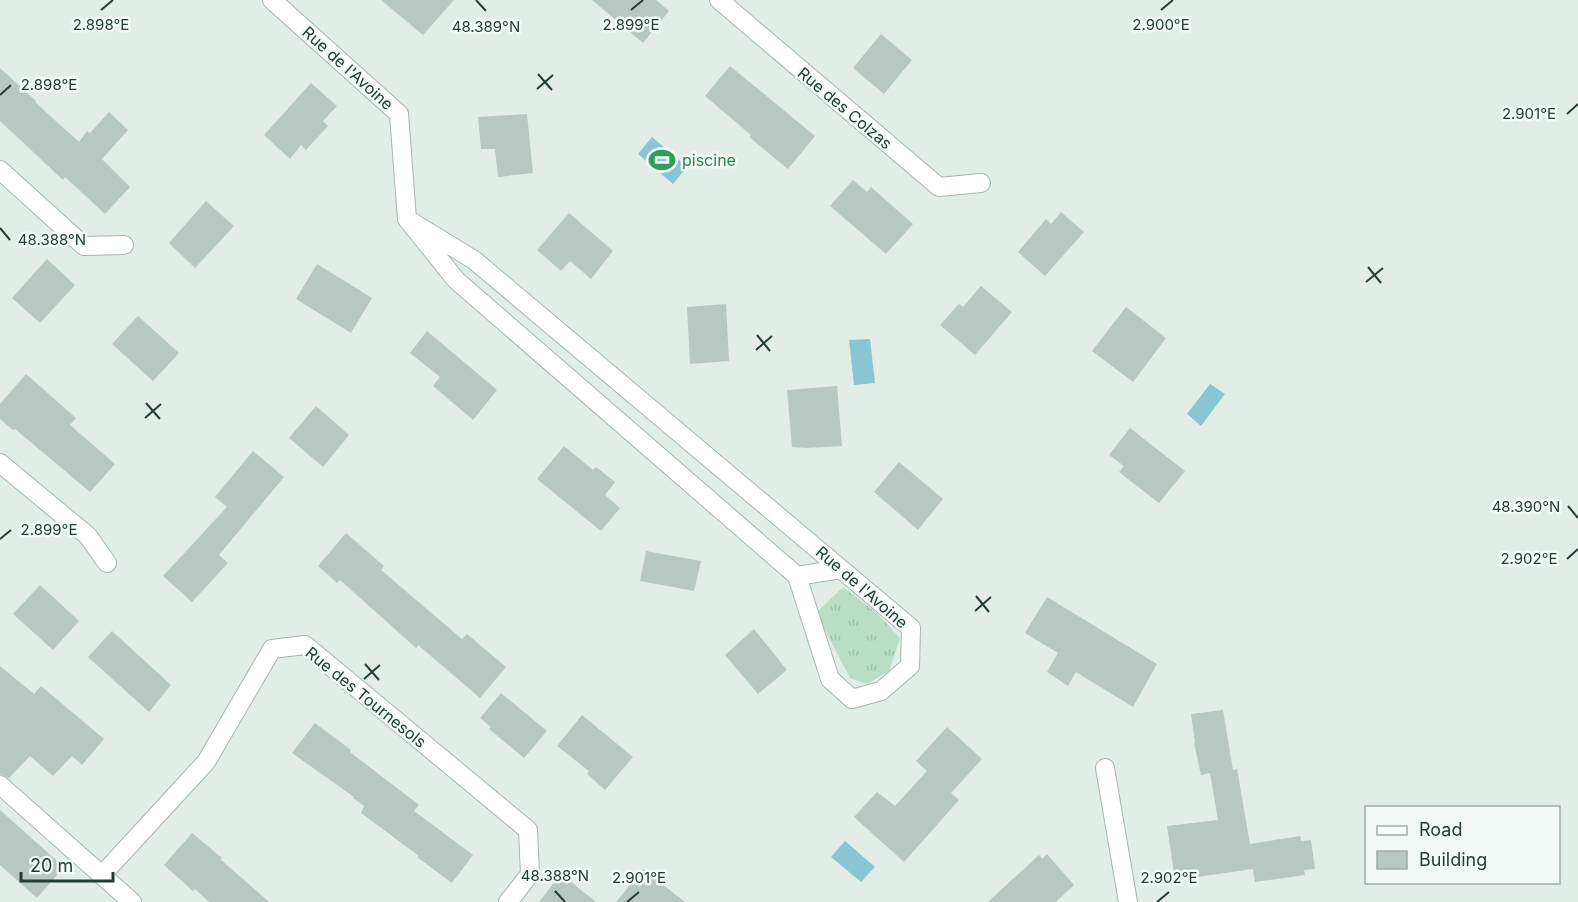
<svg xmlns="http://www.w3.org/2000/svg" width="1578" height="902" font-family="Inter,sans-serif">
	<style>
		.grass { fill: url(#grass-tufts) }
		.water { fill: #89c5d3 }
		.building { fill: #b7c7c1 }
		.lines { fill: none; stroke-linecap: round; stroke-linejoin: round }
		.street-casing { stroke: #a5b5af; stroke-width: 20 }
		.street { stroke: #fff; stroke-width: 18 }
		.ticks { fill: none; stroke: #223e37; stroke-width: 2 }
		.labels { text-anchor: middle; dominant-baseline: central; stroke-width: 5; stroke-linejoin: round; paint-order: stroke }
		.street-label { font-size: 16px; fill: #223e37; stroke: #f3f9f6 }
		.leisure-label { font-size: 16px; fill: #27864d; stroke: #f3f9f6; text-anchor: start }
		.ticks-label { font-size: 15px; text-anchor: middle; fill: #223e37; stroke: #f3f9f6; stroke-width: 5; stroke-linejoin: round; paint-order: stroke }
	</style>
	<defs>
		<pattern id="grass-tufts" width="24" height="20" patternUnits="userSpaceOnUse" patternTransform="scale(1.5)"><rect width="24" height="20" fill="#badec5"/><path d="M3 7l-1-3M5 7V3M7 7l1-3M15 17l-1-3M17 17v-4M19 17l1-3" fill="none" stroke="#a0c0aa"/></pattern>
	</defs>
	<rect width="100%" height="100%" fill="#e2ede8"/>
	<path class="grass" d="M 843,587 L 877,613 L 900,638 L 889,671 L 867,684 L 850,678 L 816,613 Z"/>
	<path class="water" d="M 652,137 L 687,167 L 673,184 L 638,154 Z
		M 870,339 L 875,383 L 854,385 L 849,340 Z
		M 1210,384 L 1225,394 L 1201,426 L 1187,414 Z
		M 845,841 L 875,867 L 861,882 L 831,857 Z"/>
	<path class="building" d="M 381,0 L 454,0 L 423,35 Z
		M 592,0 L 656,0 L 669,11 L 643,43 Z
		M 881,34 L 912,60 L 884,94 L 853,68 Z
		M 730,66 L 815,136 L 788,169 L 749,137 L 751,135 L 705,96 Z
		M 0,68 L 36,101 L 35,102 L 79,142 L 87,131 L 90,133 L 109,112 L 128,130 L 102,159 L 130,187 L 105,214 L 65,177 L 63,180 L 0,121 Z
		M 311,83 L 337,106 L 323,121 L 328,126 L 306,150 L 301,145 L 290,159 L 264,135 Z
		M 527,114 L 533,173 L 498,177 L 495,149 L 481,149 L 478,117 Z
		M 853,180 L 867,192 L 871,187 L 913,224 L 886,254 L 830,206 Z
		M 206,201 L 234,226 L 195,268 L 169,243 Z
		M 1061,212 L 1084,232 L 1045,276 L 1018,252 L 1046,219 L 1051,224 Z
		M 569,213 L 613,251 L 591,279 L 570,261 L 561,271 L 537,250 Z
		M 47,259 L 75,285 L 40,323 L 12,298 Z
		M 317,264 L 372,298 L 351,333 L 296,299 Z
		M 981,286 L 1012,312 L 975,355 L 940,325 L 959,304 L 963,307 Z
		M 726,304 L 729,361 L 690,364 L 687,307 Z
		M 1126,307 L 1166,338 L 1133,382 L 1092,351 Z
		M 138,316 L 179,353 L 153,381 L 112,344 Z
		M 427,331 L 497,390 L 473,420 L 433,386 L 440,377 L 410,353 Z
		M 26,374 L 76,418 L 70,425 L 115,464 L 90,492 L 15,429 L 13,430 L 0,419 L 0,404 Z
		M 837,386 L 842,446 L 807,448 L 792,447 L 787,390 Z
		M 316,406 L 349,435 L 323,467 L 289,438 Z
		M 1130,428 L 1185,471 L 1159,503 L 1119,472 L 1124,466 L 1109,455 Z
		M 564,446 L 593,470 L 596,467 L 615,482 L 605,495 L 620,508 L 601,531 L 537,479 Z
		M 253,451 L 284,477 L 219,555 L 228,563 L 192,602 L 163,576 L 227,507 L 215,497 Z
		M 899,462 L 943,499 L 918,530 L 874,492 Z
		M 346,533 L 384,566 L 381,570 L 462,639 L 467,634 L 506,667 L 480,698 L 418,645 L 416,648 L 340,580 L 337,583 L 318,566 Z
		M 646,551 L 701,561 L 694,591 L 640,581 Z
		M 40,585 L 79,621 L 53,650 L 13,614 Z
		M 1047,597 L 1157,664 L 1133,707 L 1076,672 L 1068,686 L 1047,672 L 1058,653 L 1025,633 Z
		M 754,629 L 787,670 L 758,694 L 725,655 Z
		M 112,631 L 171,685 L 149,712 L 88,657 Z
		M 0,666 L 34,694 L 41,686 L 104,739 L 82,765 L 72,756 L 53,776 L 30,756 L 9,778 L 0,774 Z
		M 501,693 L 547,731 L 524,758 L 489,729 L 491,727 L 480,718 Z
		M 1223,710 L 1233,770 L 1237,769 L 1250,844 L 1300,836 L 1301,841 L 1311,840 L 1315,869 L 1304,870 L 1305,875 L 1255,882 L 1253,869 L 1175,880 L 1167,826 L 1218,820 L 1210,773 L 1201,775 L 1194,743 L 1195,743 L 1191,714 Z
		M 582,715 L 633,757 L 605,790 L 587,774 L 589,771 L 557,746 Z
		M 315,723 L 351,750 L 350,752 L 419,805 L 414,811 L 473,855 L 452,883 L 417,857 L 419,856 L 361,813 L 364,806 L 353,798 L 354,797 L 292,753 Z
		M 947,727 L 982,759 L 951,793 L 959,800 L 904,862 L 854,817 L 877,792 L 895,806 L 927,771 L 916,761 Z
		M 0,810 L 64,867 L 37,898 L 0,865 Z
		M 192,833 L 222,858 L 220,859 L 269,902 L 209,902 L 195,889 L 193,891 L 164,865 Z
		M 1047,854 L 1074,885 L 1056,902 L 988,902 L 1039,855 L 1042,859 Z
		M 643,869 L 685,902 L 616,902 Z
		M 561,874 L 596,902 L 539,902 Z"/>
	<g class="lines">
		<g class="street-casing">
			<path id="street" d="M 272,0 L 399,114 L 407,219 L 456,280 L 797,576 L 830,679 L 852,699 L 881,691 L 910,666 L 911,628 L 474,260 L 407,219
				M 719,0 L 939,187 L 981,183
				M 0,170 L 84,246 L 124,245
				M 0,463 L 88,536 L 107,563
				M 797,576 L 841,569
				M 1105,768 L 1128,902
				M 0,785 L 132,902
				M 102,875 L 206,762 L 272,649 L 305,645 L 528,830 L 530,874 L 508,902"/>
		</g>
		<use href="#street" class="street"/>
	</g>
	<path class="ticks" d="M 476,0 L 486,11M 101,10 L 113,0M 631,10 L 643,0M 1161,10 L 1173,0M 538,74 L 552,90M 537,89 L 553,75M 0,95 L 11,85M 1567,114 L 1578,104M 0,228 L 10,240M 1368,267 L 1381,283M 1366,282 L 1383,268M 757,335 L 770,351M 756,350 L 772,336M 146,403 L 160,419M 145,418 L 161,404M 1568,506 L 1578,518M 0,539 L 11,530M 1567,559 L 1578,549M 976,596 L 989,612M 975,611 L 991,597M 365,664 L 379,680M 364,679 L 380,665M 555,891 L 565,902M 627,902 L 639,892M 1157,902 L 1169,892"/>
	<defs>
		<g id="stadium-bare" transform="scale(2.07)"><path d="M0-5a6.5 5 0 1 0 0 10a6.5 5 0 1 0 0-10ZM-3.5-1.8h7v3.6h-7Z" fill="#2e9e5b" stroke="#f3f9f6" stroke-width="2.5" paint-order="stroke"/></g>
	</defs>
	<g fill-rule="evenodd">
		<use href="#stadium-bare" x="662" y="160"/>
	</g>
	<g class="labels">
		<g class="street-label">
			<text transform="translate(348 68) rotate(42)">Rue de l'Avoine</text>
			<text transform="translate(845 108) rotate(40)">Rue des Colzas</text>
			<text transform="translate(862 587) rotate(41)">Rue de l'Avoine</text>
			<text transform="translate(366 697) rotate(39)">Rue des Tournesols</text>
		</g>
		<g class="leisure-label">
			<text x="682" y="160">piscine</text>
		</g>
	</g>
	<g class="ticks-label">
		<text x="101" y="30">2.898°E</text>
		<text x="631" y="30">2.899°E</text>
		<text x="1161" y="30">2.900°E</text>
		<text x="486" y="32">48.389°N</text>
		<text x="49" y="90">2.898°E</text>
		<text x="1529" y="119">2.901°E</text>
		<text x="52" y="245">48.388°N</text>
		<text x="1526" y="512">48.390°N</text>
		<text x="49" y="535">2.899°E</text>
		<text x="1529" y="564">2.902°E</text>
		<text x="555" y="881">48.388°N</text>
		<text x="639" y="883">2.901°E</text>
		<text x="1169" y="883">2.902°E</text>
	</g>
	<rect x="1365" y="806" width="195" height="78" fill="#f3f9f6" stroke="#9faeaa" stroke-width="1.5"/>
	<rect x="1377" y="826" width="30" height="9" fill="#ffffff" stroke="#9faeaa" stroke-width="1.5"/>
	<text x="1419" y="836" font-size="18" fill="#223e37">Road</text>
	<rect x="1377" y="851" width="30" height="18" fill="#b7c7c1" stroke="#9faeaa" stroke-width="1.5"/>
	<text x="1419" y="866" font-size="18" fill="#223e37">Building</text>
	<path d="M21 872v9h92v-9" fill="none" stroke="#223e37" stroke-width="3"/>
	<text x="30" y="872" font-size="18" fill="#223e37" stroke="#f3f9f6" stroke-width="4.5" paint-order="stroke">20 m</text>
</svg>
